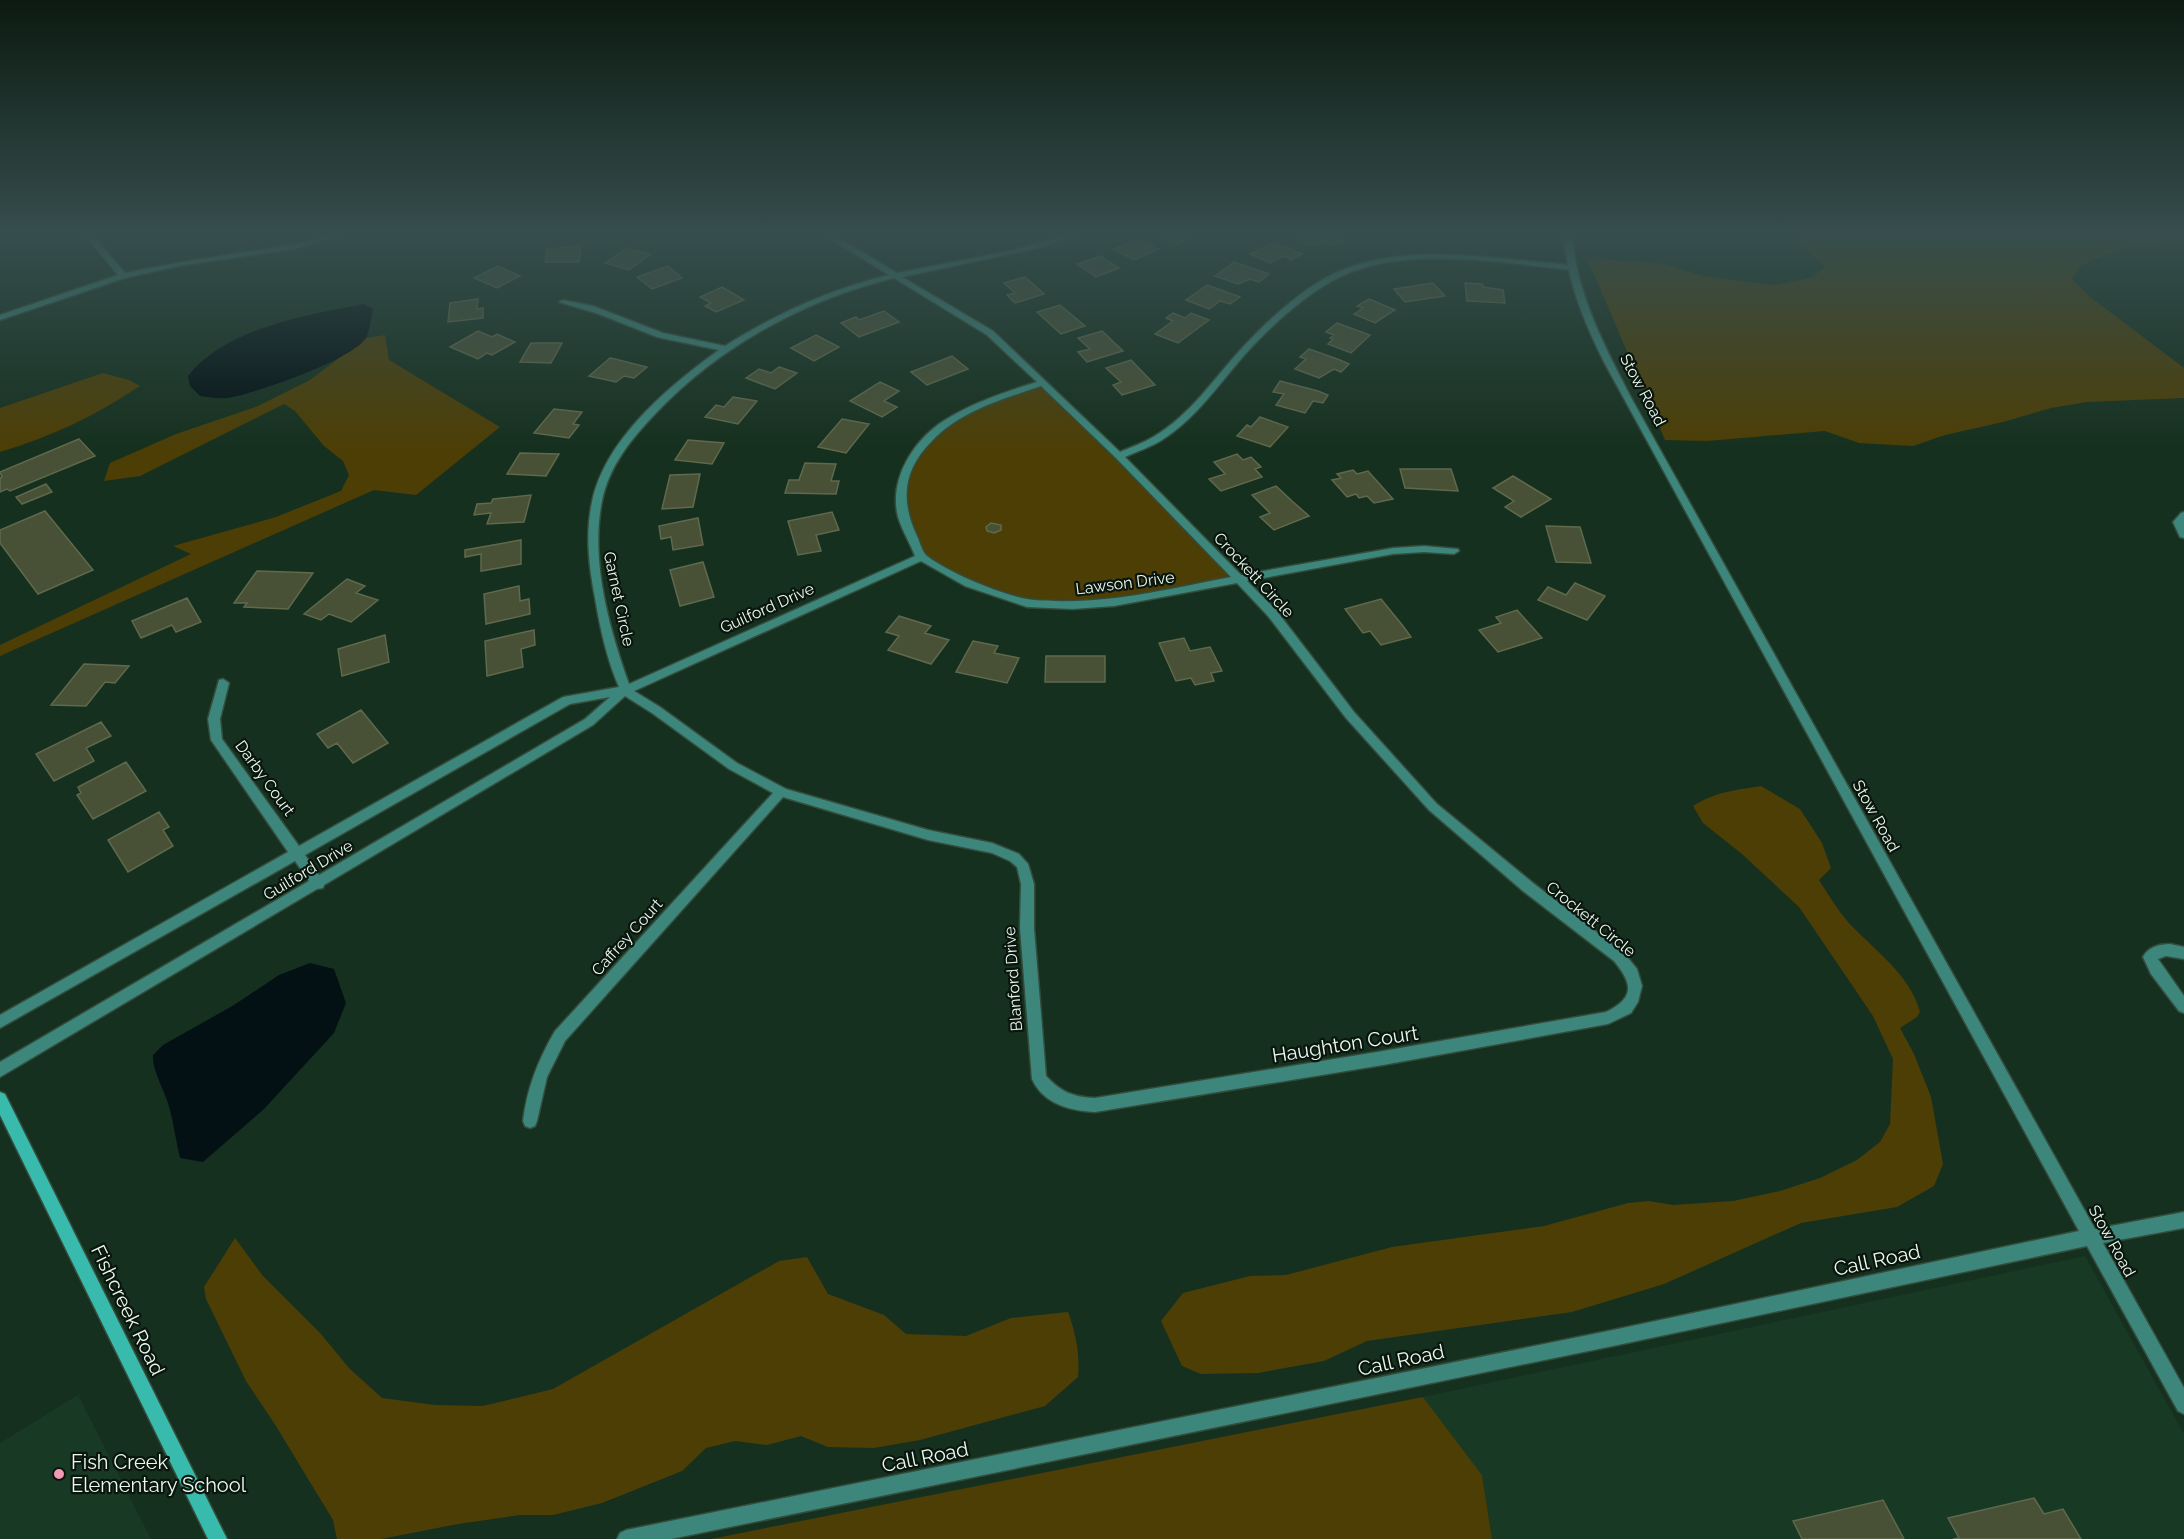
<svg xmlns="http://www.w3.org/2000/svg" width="2184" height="1539" font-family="Raleway,sans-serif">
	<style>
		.built { fill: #183924 }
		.green { fill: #4d3e06 }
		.water { fill: #041114 }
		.building { fill: #485135; stroke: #5f694c; stroke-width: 1.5 }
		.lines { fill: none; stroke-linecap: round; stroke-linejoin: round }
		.minor-casing { stroke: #344c3c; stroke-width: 3 }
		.tertiary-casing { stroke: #344c3c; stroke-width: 3 }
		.secondary-casing { stroke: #344c3c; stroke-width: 3 }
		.minor { fill: #3d867c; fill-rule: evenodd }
		.tertiary { fill: #3d867c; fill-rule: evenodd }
		.secondary { fill: #38baac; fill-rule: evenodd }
		.poi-dot { fill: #f19ab3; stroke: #0a150d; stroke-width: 2 }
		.labels { text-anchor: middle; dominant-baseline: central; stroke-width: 4.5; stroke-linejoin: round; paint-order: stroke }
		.street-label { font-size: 16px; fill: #e9f9ed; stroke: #0a150d }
		.near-street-label { font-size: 20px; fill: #e9f9ed; stroke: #0a150d }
		.near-poi-label { font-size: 20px; fill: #e9f9ed; stroke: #0a150d; text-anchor: start }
	</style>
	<rect width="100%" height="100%" fill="#16301f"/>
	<path class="built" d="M 2085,1256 L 2184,1434 L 2184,1539 L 1492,1539 L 1482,1475 L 1423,1397 Z
		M 78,1395 L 151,1539 L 0,1539 L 0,1443 Z"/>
	<path class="green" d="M 1797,232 L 2184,232 L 2184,243 L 2123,248 L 2081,265 L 2072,279 L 2089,296 L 2184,368 L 2184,398 L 2087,402 L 2051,408 L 2003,422 L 1945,435 L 1913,446 L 1859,443 L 1825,431 L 1707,441 L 1665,440 L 1587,258 L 1663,264 L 1703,276 L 1772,285 L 1811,278 L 1825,267 L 1798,242 Z
		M 385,335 L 389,360 L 500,427 L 416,495 L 374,490 L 0,656 L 0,645 L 191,554 L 173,546 L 276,517 L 341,491 L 349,475 L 343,461 L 324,446 L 295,411 L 284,404 L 140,476 L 104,481 L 110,463 L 176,434 L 258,406 L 310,380 L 366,338 Z
		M 103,373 L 129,380 L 140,386 C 97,415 49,438 0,452 L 0,408 Z
		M 1043,383 L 1239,580 L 1152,596 L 1060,604 L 994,594 L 921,557 L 903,517 L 908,465 L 952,419 Z
		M 1761,786 L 1800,809 L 1822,843 L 1831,868 L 1819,880 C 1828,894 1837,909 1848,922 C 1874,950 1910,974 1920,1012 L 1917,1017 L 1900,1028 L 1914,1054 L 1931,1097 L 1943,1164 L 1934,1186 L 1897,1207 L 1801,1223 L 1664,1284 L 1572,1312 L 1367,1341 L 1324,1361 L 1258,1373 L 1201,1374 L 1182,1366 L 1161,1321 L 1183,1293 L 1250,1276 L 1286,1275 L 1392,1247 L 1544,1226 L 1628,1203 L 1649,1201 L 1673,1205 L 1733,1201 L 1780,1191 L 1820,1178 L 1857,1160 L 1880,1142 L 1890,1124 L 1893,1059 L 1873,1016 L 1799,907 L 1742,854 L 1703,823 L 1693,806 C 1715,792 1736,790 1761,786 Z
		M 235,1238 L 263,1276 L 320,1333 L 349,1368 L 382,1398 L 435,1405 L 483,1406 L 553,1389 L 779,1261 L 807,1257 L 828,1294 L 884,1315 L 906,1334 L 966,1336 L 1011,1318 L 1068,1312 C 1076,1334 1080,1354 1078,1377 L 1045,1406 L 920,1440 L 874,1448 L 828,1447 L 801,1436 L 767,1445 L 735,1441 L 706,1448 L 682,1471 L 602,1503 L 553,1515 L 520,1515 L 458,1524 L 381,1539 L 337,1539 L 333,1520 L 276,1426 L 246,1381 L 206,1299 L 204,1287 Z
		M 1423,1397 L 1482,1475 L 1492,1539 L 711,1539 Z"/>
	<path class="water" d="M 364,304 L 373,309 C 371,318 370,328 367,336 C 357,359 253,394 228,398 C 219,399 209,397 200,396 L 190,386 L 188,376 C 225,328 307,315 364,304 Z
		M 310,963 L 334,969 L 346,1003 L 334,1033 L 264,1109 L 203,1162 L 180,1158 C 176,1142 174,1125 170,1110 C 166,1092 152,1072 153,1055 L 163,1045 L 234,1005 L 279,975 Z"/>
	<path class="building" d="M 1152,232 L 1192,232 L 1196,234 L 1177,244 Z
		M 1302,232 L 1333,232 L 1344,241 L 1330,245 L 1326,241 L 1309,246 L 1294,234 Z
		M 1140,240 L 1158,249 L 1134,260 L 1113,249 Z
		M 1274,242 L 1302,254 L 1291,260 L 1283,256 L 1270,263 L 1250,254 Z
		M 581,246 L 579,262 L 545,262 L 547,249 Z
		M 627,248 L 651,254 L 629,270 L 605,263 Z
		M 1100,256 L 1119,268 L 1096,277 L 1077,264 Z
		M 1234,262 L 1269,274 L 1259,282 L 1250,279 L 1238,284 L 1215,276 Z
		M 498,266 L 520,276 L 497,288 L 474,278 Z
		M 668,266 L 682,278 L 652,289 L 637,277 Z
		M 1025,277 L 1044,294 L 1015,303 L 1007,295 L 1015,293 L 1004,283 Z
		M 1433,283 L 1445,296 L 1405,302 L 1394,289 Z
		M 1465,283 L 1482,284 L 1483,287 L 1503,290 L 1505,303 L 1467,301 Z
		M 1207,285 L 1240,297 L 1230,304 L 1220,301 L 1209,309 L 1186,300 Z
		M 722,287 L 744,300 L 716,312 L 705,306 L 711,303 L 700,297 Z
		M 478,299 L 477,309 L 483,308 L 483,318 L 448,322 L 450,303 Z
		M 1369,299 L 1395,310 L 1375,323 L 1354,314 L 1363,308 L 1357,306 Z
		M 1060,305 L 1085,326 L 1061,334 L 1037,312 Z
		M 884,311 L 899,322 L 859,337 L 841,323 L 856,317 L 859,320 Z
		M 1173,313 L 1185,318 L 1191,313 L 1209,320 L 1178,343 L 1155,334 L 1173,321 L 1166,318 Z
		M 1337,323 L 1370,335 L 1351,353 L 1328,344 L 1333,339 L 1330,338 L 1334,335 L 1326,332 Z
		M 478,331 L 492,337 L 497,334 L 515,342 L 492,355 L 487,353 L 478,359 L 450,347 Z
		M 1102,331 L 1123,351 L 1087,362 L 1078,352 L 1090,349 L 1078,338 Z
		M 816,335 L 839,347 L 814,361 L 791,348 Z
		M 531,343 L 562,343 L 551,363 L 520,362 Z
		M 1309,349 L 1340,360 L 1349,364 L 1341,372 L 1334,369 L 1319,378 L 1295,369 L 1306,359 L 1300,357 Z
		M 952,356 L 968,369 L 927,385 L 911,372 Z
		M 610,358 L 615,359 L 647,367 L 634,378 L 624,376 L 616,382 L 589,376 Z
		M 1131,360 L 1155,385 L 1122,395 L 1113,385 L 1121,382 L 1106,368 Z
		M 779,367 L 797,373 L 775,389 L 746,378 L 759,369 L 771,373 Z
		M 1280,381 L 1318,391 L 1328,395 L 1323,403 L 1313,401 L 1305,413 L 1276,405 L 1284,394 L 1273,392 Z
		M 880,382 L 899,391 L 884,401 L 897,407 L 882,417 L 850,401 Z
		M 733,397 L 757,401 L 738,424 L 705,417 L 716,405 L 724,407 Z
		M 554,409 L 582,412 L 573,424 L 579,425 L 569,438 L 534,433 Z
		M 1260,417 L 1288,427 L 1270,447 L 1237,436 L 1247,425 L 1251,427 Z
		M 842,419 L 869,424 L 846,453 L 818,447 Z
		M 79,439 L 95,456 L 10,491 L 7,489 L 0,492 L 0,478 L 2,477 L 0,472 Z
		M 688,440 L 724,443 L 712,464 L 675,460 Z
		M 520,453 L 559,454 L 546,476 L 507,474 Z
		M 1237,454 L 1243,460 L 1251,457 L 1261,467 L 1255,469 L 1262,477 L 1221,491 L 1209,479 L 1225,474 L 1214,462 Z
		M 805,463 L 836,464 L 831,481 L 839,481 L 836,494 L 785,493 L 789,480 L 799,480 Z
		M 1400,469 L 1451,469 L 1458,491 L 1405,488 Z
		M 1353,470 L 1357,474 L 1368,471 L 1393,499 L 1374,503 L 1367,496 L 1359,498 L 1356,494 L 1347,497 L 1332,480 L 1341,478 L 1337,474 Z
		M 700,474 L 693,507 L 662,509 L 670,475 Z
		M 1513,476 L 1531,487 L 1551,499 L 1521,517 L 1505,507 L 1514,501 L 1493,488 Z
		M 46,484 L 52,492 L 22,504 L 16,497 Z
		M 1276,486 L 1292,501 L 1309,516 L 1274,530 L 1260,517 L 1270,513 L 1252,495 Z
		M 531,495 L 524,522 L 487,524 L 491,513 L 474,515 L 477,504 L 491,503 L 493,499 Z
		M 45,511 L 93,570 L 38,594 L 0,543 L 0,530 Z
		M 832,512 L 839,530 L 816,535 L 821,551 L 798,555 L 788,521 Z
		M 698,518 L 703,545 L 673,550 L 671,537 L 661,539 L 659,526 Z
		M 991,523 L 1001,525 L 1001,530 L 994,533 L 987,531 L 986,527 Z
		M 1546,526 L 1580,527 L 1591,563 L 1556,562 Z
		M 521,540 L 521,564 L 481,571 L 481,554 L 465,557 L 465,550 Z
		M 703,562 L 714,597 L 680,606 L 670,570 Z
		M 257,571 L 288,572 L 313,573 L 288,609 L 244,607 L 247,603 L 234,603 Z
		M 347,579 L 365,586 L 356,593 L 378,600 L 351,622 L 329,614 L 321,620 L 304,614 Z
		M 1575,583 L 1605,596 L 1587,620 L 1538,600 L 1548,587 L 1566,595 Z
		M 519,586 L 520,601 L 529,599 L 530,614 L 486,624 L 484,594 Z
		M 187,598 L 201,622 L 176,632 L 172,625 L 141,638 L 132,621 Z
		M 1381,599 L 1403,626 L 1411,637 L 1381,645 L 1370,631 L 1363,633 L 1345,609 Z
		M 1517,610 L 1542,638 L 1498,652 L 1479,630 L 1501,623 L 1496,617 Z
		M 899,616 L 931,626 L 925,633 L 949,640 L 931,664 L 888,650 L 899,636 L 886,632 Z
		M 534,630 L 535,645 L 521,649 L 523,667 L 487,676 L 485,641 Z
		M 385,635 L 389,662 L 342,676 L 338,649 Z
		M 1184,638 L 1190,651 L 1210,647 L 1222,671 L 1211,673 L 1214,681 L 1195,685 L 1191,678 L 1176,681 L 1159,643 Z
		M 973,641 L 998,646 L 994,653 L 1019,658 L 1007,683 L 956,672 Z
		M 1046,656 L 1105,656 L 1105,682 L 1045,682 Z
		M 84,664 L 129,666 L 115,683 L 105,682 L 86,706 L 51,705 Z
		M 361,710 L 388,743 L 353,763 L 337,743 L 328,748 L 317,734 Z
		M 101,722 L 111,736 L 86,748 L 94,761 L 54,781 L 36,754 Z
		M 126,762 L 146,791 L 93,819 L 77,795 L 81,793 L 78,787 Z
		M 159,812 L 169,827 L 163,830 L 173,846 L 128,872 L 108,840 Z
		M 2034,1498 L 2044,1514 L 2063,1509 L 2081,1539 L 1953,1539 L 1959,1538 L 1948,1518 Z
		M 1883,1500 L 1904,1539 L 1802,1539 L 1793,1521 Z"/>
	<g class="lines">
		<g class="minor-casing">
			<path id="minor" d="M 82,232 L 90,232 L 125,273 C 180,261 235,254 291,245 C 312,242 332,232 355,232 L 294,249 L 179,266 L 125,278 L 0,320 L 0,315 L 118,275 Z
				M 819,232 L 829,232 L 897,273 L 1009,251 L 1076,232 L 1089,232 L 1034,249 L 902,277 L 993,331 L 1120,452 C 1131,447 1143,443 1153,437 C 1191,415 1214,378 1243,347 C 1267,321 1303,288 1335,273 C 1392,247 1459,254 1519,260 C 1537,262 1556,263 1574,266 L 1574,270 L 1571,270 C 1500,263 1407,245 1340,277 C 1308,292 1272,325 1248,351 C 1220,382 1198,417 1162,440 C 1151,447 1138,451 1125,457 L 1241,575 L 1393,548 L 1424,546 L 1458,549 L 1459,551 L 1454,554 L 1424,552 L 1393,554 L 1247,581 L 1276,610 L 1354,712 L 1437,804 L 1533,883 L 1624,953 L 1637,969 L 1642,986 L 1638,1002 L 1631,1013 L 1608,1024 L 1383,1065 L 1095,1112 C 1071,1111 1043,1104 1032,1079 L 1020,928 L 1021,884 L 1017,867 L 1010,861 L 992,853 L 928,840 L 783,797 L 565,1041 L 547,1077 L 537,1121 L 535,1126 L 530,1128 L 525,1126 L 523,1121 C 527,1088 538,1060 555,1031 L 773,793 L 729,769 L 652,713 L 625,696 L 593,725 L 324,885 L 323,888 L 317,889 L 0,1077 L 0,1062 L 309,881 L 295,861 L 0,1028 L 0,1015 L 288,852 L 211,740 L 208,719 L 219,680 L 223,679 L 229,683 L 220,719 L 222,739 L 299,846 L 563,697 L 619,687 C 607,660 600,628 595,598 C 589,567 585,534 592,502 C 605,439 669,386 719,350 L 657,337 L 599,314 L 559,302 L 563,300 L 593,306 L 663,333 L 725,346 C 776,314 830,289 889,275 ZM 894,278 L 987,335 L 1037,382 C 1007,391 977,401 950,417 C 916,436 888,477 898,517 C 902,530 910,543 915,556 L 629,684 C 609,628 590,560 602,501 C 609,466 632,438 656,413 C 720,346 804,300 894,278 ZM 1041,386 L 1116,458 L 1231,577 C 1173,588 1114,603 1055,601 C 1046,600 1036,601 1027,599 C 1000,594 949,573 927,556 C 922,552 920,542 917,536 C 900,500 903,470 932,441 C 960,411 1003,399 1041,386 ZM 921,561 L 965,586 L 1027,607 L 1073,609 L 1114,606 L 1237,583 L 1268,616 L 1346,718 L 1429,810 L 1523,891 L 1614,961 C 1633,984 1635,998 1606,1012 L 1383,1051 L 1095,1098 C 1073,1097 1061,1092 1046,1076 L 1034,928 L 1034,884 L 1028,864 L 1019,854 L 992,843 L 928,830 L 786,789 L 737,763 L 660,707 L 634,691 ZM 610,697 L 585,719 L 319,875 L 305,855 L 570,704 Z
				M 2184,512 L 2184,538 L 2180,537 L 2173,522 L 2181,513 Z
				M 2170,944 L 2184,947 L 2184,959 L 2166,956 L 2158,959 L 2184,996 L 2184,1013 L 2179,1011 L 2151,974 L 2143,957 C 2148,947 2160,944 2170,944 Z"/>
		</g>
		<g class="tertiary-casing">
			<path id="tertiary" d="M 1563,232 L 1571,232 C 1577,295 1605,348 1634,403 L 2095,1229 L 2184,1212 L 2184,1228 L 2103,1243 L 2184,1388 L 2184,1414 L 2178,1411 L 2087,1246 L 1613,1346 L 671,1539 L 617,1539 L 620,1533 L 626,1530 L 1613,1330 L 2079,1231 L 1604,362 C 1583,320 1567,280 1563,232 Z"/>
		</g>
		<g class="secondary-casing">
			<path id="secondary" d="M 0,1092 L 5,1094 L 227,1539 L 208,1539 L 0,1115 Z"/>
		</g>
		<use href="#minor" class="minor"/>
		<use href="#tertiary" class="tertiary"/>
		<use href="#secondary" class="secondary"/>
	</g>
	<linearGradient id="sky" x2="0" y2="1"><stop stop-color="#0c1a11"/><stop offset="0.52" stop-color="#364e4d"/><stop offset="1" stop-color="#364e4d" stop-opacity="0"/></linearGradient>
	<rect width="2184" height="448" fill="url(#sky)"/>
	<circle class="poi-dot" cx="59" cy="1474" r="6"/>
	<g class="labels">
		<g class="street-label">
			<text transform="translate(1643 390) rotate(62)">Stow Road</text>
			<text transform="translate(1254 575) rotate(47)">Crockett Circle</text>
			<text transform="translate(1125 583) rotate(-7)">Lawson Drive</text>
			<text transform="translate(619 599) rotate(78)">Garnet Circle</text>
			<text transform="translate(767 608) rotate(-24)">Guilford Drive</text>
			<text transform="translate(265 778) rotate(54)">Darby Court</text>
			<text transform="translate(1876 816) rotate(61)">Stow Road</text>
			<text transform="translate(308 870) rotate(-31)">Guilford Drive</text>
			<text transform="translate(1591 919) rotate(39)">Crockett Circle</text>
			<text transform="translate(627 937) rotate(-48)">Caffrey Court</text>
			<text transform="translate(1013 979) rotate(-94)">Blanford Drive</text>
			<text transform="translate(2112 1241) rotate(61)">Stow Road</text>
		</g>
		<g class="near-street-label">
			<text transform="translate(1345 1044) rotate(-9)">Haughton Court</text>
			<text transform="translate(1877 1260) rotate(-12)">Call Road</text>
			<text transform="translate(128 1310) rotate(64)">Fishcreek Road</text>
			<text transform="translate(1401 1360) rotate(-12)">Call Road</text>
			<text transform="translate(925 1457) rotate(-11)">Call Road</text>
		</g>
		<g class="near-poi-label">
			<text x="71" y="1462">Fish Creek<tspan x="71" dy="23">Elementary School</tspan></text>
		</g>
	</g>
</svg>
